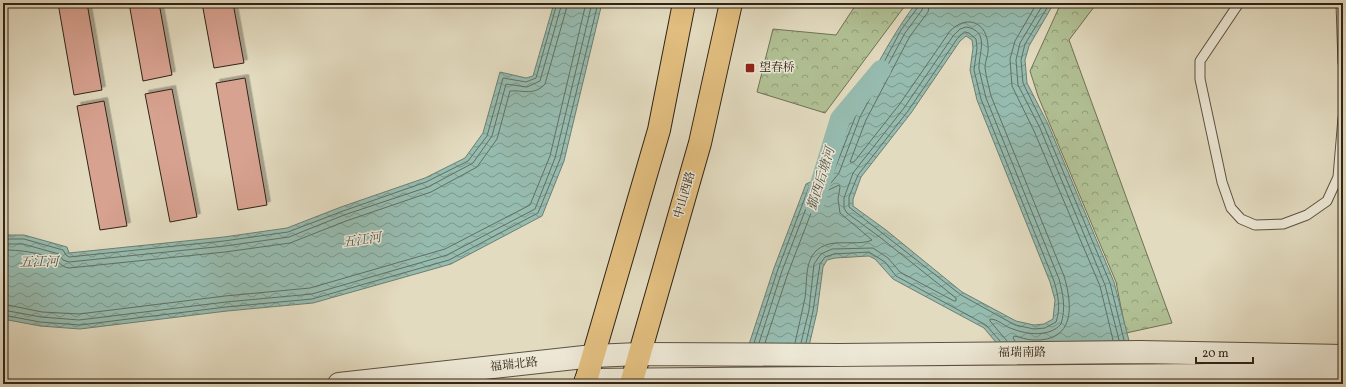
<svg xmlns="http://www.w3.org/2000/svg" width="1346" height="387" font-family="Vollkorn,'Noto Serif SC',serif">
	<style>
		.park { fill: url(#park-crowns); stroke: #707256 }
		.water { fill: url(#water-waves); stroke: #6d7f72; fill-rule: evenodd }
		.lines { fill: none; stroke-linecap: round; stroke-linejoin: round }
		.shore { stroke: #627063; stroke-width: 1 }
		.canal { stroke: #96bbaf; stroke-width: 20 }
		.building { fill: #d8a291; stroke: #2f2417; filter: url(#shadow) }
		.service-casing { stroke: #5c5241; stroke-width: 11 }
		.tertiary-casing { stroke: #5c5241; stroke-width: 24 }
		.primary-casing { stroke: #2f2417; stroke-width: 24 }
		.service { stroke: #ede8d6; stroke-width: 9 }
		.tertiary { stroke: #ede8d6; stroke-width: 22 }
		.primary { stroke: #e2be80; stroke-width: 22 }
		.poi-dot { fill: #8f2418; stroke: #ede8d6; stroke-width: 1.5 }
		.labels { text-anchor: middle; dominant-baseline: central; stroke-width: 3; stroke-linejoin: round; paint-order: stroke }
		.poi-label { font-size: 12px; fill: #2f2417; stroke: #ede8d6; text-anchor: start }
		.street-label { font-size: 12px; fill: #2f2417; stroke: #ede8d6 }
		.water-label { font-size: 13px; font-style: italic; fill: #4e5145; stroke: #ede8d6 }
	</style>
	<defs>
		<pattern id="park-crowns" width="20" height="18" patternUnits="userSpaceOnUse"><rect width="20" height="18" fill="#b1c195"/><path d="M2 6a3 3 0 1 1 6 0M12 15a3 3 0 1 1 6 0" fill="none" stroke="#909d79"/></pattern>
		<pattern id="water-waves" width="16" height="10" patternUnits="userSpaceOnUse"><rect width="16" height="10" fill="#96bbaf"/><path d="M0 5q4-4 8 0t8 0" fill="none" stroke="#7b988d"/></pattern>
		<filter id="shadow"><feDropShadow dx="3.5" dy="-3.5" stdDeviation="0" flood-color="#0004"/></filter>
	</defs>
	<rect width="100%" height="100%" fill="#e3dbc0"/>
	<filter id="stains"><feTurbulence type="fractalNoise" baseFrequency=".005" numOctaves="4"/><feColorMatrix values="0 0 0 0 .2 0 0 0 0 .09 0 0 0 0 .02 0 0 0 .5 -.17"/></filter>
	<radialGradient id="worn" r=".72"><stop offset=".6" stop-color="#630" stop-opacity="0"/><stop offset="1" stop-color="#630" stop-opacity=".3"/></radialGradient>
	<path class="park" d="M 857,3 L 907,3 L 825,113 L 757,92 L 773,29 L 836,35 Z
		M 1061,3 L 1097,3 L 1069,40 L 1172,323 L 1126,333 L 1116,282 L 1038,96 L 1030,71 Z"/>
	<path class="water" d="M 554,3 L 602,3 L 564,161 L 542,216 L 451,264 L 313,303 L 227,311 L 80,329 L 40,326 L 3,319 L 3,235 L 24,235 L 67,247 L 69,253 L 224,237 L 287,228 L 341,207 L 425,178 L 465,158 L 483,133 L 500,72 L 526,78 L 533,76 Z
		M 916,3 L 1054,3 L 1029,46 L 1025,60 L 1027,83 L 1048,124 L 1114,282 L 1140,384 L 1018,381 L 1004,352 L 984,328 L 893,279 L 875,259 L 869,256 L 835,258 L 827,260 L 823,267 L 817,312 L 800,384 L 736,384 L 774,268 L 806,184 L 826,175 L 831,169 C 853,111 879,53 916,3 ZM 966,36 L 972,40 L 973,48 L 970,70 L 977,100 L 1050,282 L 1055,300 L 1053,319 L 1044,324 L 1034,325 L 1016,321 L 962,292 L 886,230 L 853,206 L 853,199 L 861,177 L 911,113 L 960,41 Z"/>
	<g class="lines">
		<path class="shore" d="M 930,3 L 928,12 L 910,36 L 866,120 L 850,162 L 854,162 L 899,105 L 950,31 C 967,14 987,22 988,46 C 989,54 985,61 985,68 C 986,77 989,87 991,96 L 1064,276 C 1073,306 1075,342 1033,340 C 1027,340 1020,337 1014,336 L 1013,338 L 1015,341
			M 1037,3 L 1015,41 L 1010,59 L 1012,86 L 1034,131 L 1100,286 L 1113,340
			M 1044,3 L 1020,43 L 1016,60 L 1018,85 L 1040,128 L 1105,285 L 1119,340
			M 1050,3 L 1025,44 L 1021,60 L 1023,83 L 1044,126 L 1110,283 L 1124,340
			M 965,32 L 969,33 L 976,39 L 977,48 L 974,70 L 981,99 L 1054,281 C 1058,295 1061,308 1056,322 L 1045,328 L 1034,329 L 1015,325 L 961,295 L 849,207 L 849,197 L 858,175 L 908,111 L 957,39 Z
			M 3,239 L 24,239 L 63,250 L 66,255 L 69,257 L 224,241 L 288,232 L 343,211 L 426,182 L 468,161 L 487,136 L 503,78 L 526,82 L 536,78 L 557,3
			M 3,244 L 23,244 L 59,254 L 63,260 L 69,262 L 225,246 L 289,237 L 344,215 L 428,187 L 473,163 L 492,136 L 506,84 L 527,87 L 540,81 L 562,3
			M 3,250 C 20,250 37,252 53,259 C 59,261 61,267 69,268 L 225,252 L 290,243 L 346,221 L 431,192 L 477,167 L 497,139 L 510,91 C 523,90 534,96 545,84 L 568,3
			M 3,304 L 42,312 L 79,314 L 225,296 L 310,288 L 445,249 L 530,205 L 550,156 L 586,3
			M 3,310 L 41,317 L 79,320 L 226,302 L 312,294 L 447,255 L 535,209 L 555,158 L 592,3
			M 3,315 L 40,322 L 80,325 L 226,307 L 312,299 L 449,260 L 538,213 L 560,159 L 598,3
			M 754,343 L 778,269 L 809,187 L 829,178 L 834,171 L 856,115 L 901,30 L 918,7 L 919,3
			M 759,343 L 782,271 L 813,190 L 831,183 L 839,173 L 860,117 L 905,33 L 922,10 L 924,3
			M 765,343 L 788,273 L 818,195 L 839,185 L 840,187 L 838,199 L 840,213 L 872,240 C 863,245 841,241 829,244 C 803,251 808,276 805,298 C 802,313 798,328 795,343
			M 801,343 L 809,310 L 814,264 L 821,254 L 832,249 L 873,248 L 888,258 L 900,272 L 954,301 L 956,301 L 956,298 L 881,238 L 847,213 L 844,208 L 844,198 L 853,173 L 904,108 L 953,36 L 960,29 L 966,27 C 991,31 978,54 979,69 C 981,79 984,88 986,98 L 1059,279 C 1063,294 1066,308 1061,324 C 1050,337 1028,335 1013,329 C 1005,327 998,319 990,319 L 990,321 L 1007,341
			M 806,343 L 813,311 L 820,264 L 825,257 L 834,254 L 869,252 L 885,262 L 896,276 L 986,325 L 1000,341"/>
		<path class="canal" d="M 814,204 L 840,119 L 881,70"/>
	</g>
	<path class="building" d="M 58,3 L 87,3 L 102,90 L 74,95 Z
		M 129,3 L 159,3 L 172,75 L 143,81 Z
		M 202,3 L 233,3 L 244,63 L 214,68 Z
		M 245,78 L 267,205 L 238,210 L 216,83 Z
		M 172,89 L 197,217 L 170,222 L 145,94 Z
		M 104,101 L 127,226 L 100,230 L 77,106 Z"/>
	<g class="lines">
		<g class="service-casing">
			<path id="service" d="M 1239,3 L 1200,61 L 1200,79 L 1222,182 L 1231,208 L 1241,219 L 1255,225 L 1283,224 L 1307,215 L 1327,201 L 1338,177 L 1343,118
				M 1341,3 L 1343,63"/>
		</g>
		<g class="tertiary-casing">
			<path id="tertiary" d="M 586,380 L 1343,374
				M 339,384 L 593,356 L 639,354 L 839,355 L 1140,352 L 1343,356"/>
		</g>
		<g class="primary-casing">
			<path id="primary" d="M 585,384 L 659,130 L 684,3
				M 631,384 L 700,143 L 731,3"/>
		</g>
		<use href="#service" class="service"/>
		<use href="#tertiary" class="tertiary"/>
		<use href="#primary" class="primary"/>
	</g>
	<rect class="poi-dot" x="745" y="63" width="10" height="10" rx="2"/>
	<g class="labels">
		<g class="poi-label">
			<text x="759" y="68">望春桥</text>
		</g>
		<g class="street-label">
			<text transform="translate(685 195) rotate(-74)">中山西路</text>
			<text x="1022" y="353">福瑞南路</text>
			<text transform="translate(514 365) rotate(-6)">福瑞北路</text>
		</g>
		<g class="water-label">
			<text transform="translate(822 179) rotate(-73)">鄞西后塘河</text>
			<text transform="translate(362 241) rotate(-8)">五江河</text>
			<text transform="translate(39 263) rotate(-1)">五江河</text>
		</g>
	</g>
	<rect width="1346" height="387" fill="none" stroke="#e3dbc0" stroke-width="16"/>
	<rect x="4" y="4" width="1338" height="379" fill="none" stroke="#2f2417" stroke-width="2"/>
	<rect x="8" y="8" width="1330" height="371" fill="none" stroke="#2f2417"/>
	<path d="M1196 357v6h57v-6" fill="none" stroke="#2f2417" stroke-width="2"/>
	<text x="1202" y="357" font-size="12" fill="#2f2417" stroke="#ede8d6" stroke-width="3" paint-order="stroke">20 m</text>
	<rect width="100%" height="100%" filter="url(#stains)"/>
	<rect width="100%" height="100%" fill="url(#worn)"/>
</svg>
